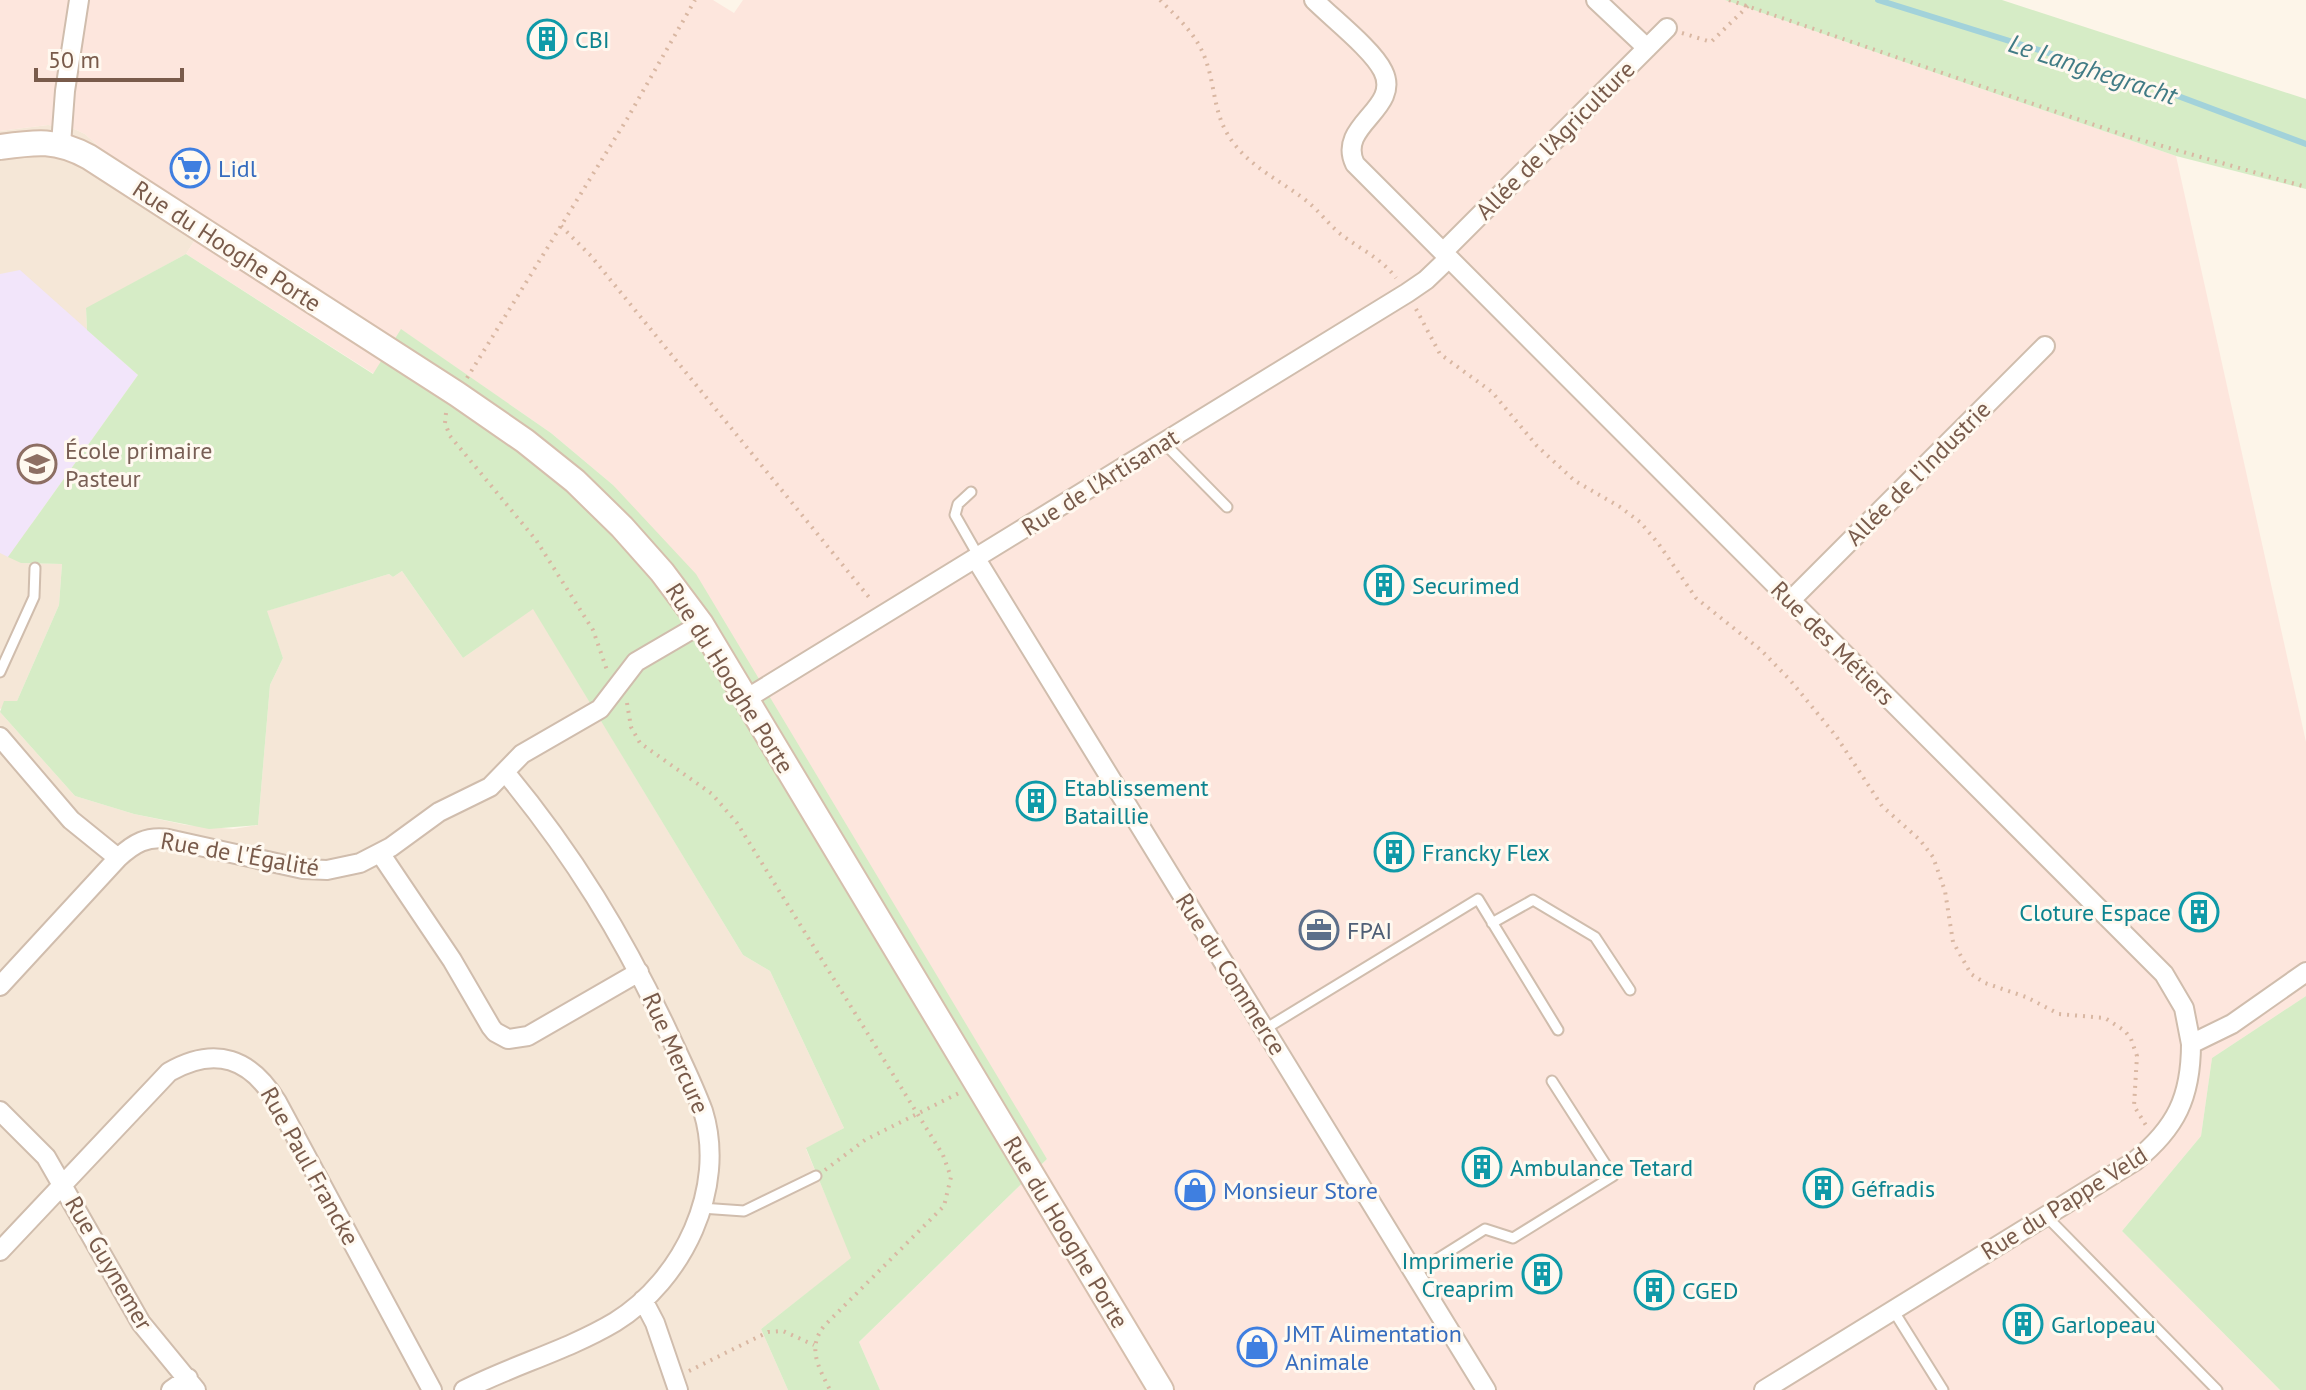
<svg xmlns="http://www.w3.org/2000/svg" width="2306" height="1390" font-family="'PT Sans',sans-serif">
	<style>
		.residential { fill: #f5e7d7 }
		.commercial { fill: #fde6dd }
		.education { fill: #f2e5fa }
		.green { fill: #d6ecc6 }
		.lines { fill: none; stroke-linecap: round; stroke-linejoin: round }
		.stream { stroke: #a2d2da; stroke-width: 6 }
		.lane-casing { stroke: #d0bdad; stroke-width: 13 }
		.street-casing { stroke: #d0bdad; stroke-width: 22 }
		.secondary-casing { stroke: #d6bfad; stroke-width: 28 }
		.path { stroke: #d9b7a2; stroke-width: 4; stroke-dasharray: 2 6; stroke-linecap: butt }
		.lane { stroke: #fff; stroke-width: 9 }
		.street { stroke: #fff; stroke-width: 18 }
		.secondary { stroke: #fff; stroke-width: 24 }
		.labels { text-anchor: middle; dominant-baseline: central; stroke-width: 6; stroke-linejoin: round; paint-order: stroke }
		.culture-label { font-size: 24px; fill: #0d838f; stroke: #fff9f0; text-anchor: start }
		.street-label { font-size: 24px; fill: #795b4b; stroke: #fff9f0 }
		.shop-label { font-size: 24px; fill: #366cbe; stroke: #fff9f0; text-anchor: start }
		.education-label { font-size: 24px; fill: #785e54; stroke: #fff9f0; text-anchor: start }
		.service-label { font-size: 24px; fill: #4e5e75; stroke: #fff9f0; text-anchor: start }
		.water-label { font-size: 26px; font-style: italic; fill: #417b85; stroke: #fff9f0 }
	</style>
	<rect width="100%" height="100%" fill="#fdf5e9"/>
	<path class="residential" d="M 48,125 L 72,128 L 85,134 L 112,159 L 207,221 L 186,254 L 86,309 L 87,330 L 21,563 L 62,564 L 59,605 L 17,701 L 0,709 L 0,131 Z
		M 402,571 L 463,658 L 533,608 L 743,955 L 770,971 L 844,1128 L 806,1149 L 852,1258 L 761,1329 L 788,1390 L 0,1390 L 0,712 L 75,796 L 134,814 L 186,825 L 233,829 L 258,825 L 270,685 L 283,658 L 266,611 L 389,574 L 393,577 Z"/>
	<path class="commercial" d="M 0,0 L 713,0 L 734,13 L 743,0 L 1725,0 L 2176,156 L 2306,742 L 2306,996 L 2212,1058 L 2201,1136 L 2122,1231 L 2280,1390 L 880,1390 L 859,1342 L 1047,1159 L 613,485 L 551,433 L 402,330 L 374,374 L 186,254 L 207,221 L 112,159 L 85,134 L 72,128 L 48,125 L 0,131 Z"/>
	<path class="education" d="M 20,270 L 138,375 L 8,557 L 0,553 L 0,274 Z"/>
	<path class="green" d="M 1725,0 L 2002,0 L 2306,99 L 2306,189 L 2176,156 Z
		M 186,254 L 373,374 L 401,329 L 551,433 L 613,485 L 696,574 L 1047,1159 L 859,1342 L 880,1390 L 788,1390 L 761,1329 L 851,1258 L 806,1148 L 844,1128 L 770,971 L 743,955 L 533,609 L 463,658 L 402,571 L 393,577 L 389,574 L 267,611 L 283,658 L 270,685 L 258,825 L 209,829 L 134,814 L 75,796 L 0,712 L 4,701 L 17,701 L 59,605 L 62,564 L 21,563 L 8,557 L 138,375 L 87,330 L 86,308 Z
		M 2306,996 L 2306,1390 L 2280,1390 L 2122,1231 L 2201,1136 L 2212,1058 Z"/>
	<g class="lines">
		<path class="stream" d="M 1878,0 L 2138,81 L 2306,144"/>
		<g class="lane-casing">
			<path id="lane" d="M 1164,443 L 1227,507
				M 971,492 L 958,504 L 955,515 L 979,557
				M 0,672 L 34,597 L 35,568
				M 1492,923 L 1533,900 L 1595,937 L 1630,990
				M 1265,1029 L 1478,899 L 1558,1030
				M 701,1208 L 744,1211 L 816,1176
				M 2046,1216 L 2217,1390
				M 1415,1273 L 1485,1229 L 1513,1238 L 1613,1176 L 1552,1081
				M 1893,1310 L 1943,1390"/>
		</g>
		<g class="street-casing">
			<path id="street" d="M 1314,0 C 1332,18 1373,50 1383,71 C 1402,109 1336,125 1355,164 L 2164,974 L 2184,1008 L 2191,1044
				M 1596,0 L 1647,48
				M 61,144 L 65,91 L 79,0
				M 1443,252 L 1667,28
				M 976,559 L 1486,1390
				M 1791,600 L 2045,346
				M 746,699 L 1407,293 L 1426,280 L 1449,258
				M 0,737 L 71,820 L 118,858
				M 380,853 L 452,960 L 491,1027 L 495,1032 L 508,1039 L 528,1036 L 639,972
				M 0,986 L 118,858 C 134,843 147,836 168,839 L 303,869 L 327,870 L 360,863 L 391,847 L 439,812 L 490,787 L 522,754 L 600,709 L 636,662 L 701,624
				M 0,1111 L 46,1157 L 141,1323 L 196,1390
				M 0,1251 L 169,1072 C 216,1045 251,1059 277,1102 L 432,1390
				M 643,1300 L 655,1323 L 678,1390
				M 171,1390 L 188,1378
				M 464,1390 C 513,1365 568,1350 615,1322 C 683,1280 727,1188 703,1111 C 693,1084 680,1058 668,1032 C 623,936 573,854 505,772
				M 1764,1390 L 2135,1161 C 2176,1128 2191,1097 2191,1044 L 2232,1024 L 2306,972"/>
		</g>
		<g class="secondary-casing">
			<path id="secondary" d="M 0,147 C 36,142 56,139 89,157 L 457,394 L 525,441 L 575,481 L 622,527 L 662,572 L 701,624 L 1161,1390"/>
		</g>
		<path class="path" d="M 1160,0 C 1178,18 1196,34 1205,58 C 1217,90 1212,116 1235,145 C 1255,170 1283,182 1308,202 C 1320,212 1330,226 1343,236 C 1362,250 1382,259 1396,278
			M 1729,0 L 2127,136 L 2306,187
			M 1682,33 L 1711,42 L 1748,6
			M 561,226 L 591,256 L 872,601
			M 1416,309 L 1440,354 L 1492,392 L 1537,446 L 1575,481 L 1620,507 L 1640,522 L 1658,543 L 1696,598 L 1761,650 L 1790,680 L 1836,736 L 1882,806 L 1920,840 L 1933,857 L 1945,891 L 1953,942 L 1971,974 L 1985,983 L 2026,997 L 2059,1014 L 2105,1018 L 2125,1031 L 2131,1039 L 2137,1056 L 2134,1106 L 2147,1127
			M 467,378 L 627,119 L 695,0
			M 446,413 L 445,423 L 450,436 L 536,540 L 593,630 L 608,673
			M 627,703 L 631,727 L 640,743 L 712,794 L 737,823 L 943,1155 L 951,1177 L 944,1206 L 825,1325 C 806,1347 819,1368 830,1390
			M 825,1170 L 865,1140 L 959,1093
			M 689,1371 L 768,1332 L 783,1331 L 814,1345"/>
		<use href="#lane" class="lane"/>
		<use href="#street" class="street"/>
		<use href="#secondary" class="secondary"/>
	</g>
	<defs>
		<g id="building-ring" transform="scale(2)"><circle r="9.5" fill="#fff9f0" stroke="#0f9aa8" stroke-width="1.5"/><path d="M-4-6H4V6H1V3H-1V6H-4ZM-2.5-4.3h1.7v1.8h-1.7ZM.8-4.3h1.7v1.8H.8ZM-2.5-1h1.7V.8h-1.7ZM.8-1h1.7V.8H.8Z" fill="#0f9aa8"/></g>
		<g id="supermarket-ring" transform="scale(2)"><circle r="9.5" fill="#fff9f0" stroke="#3f7fe0" stroke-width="1.5"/><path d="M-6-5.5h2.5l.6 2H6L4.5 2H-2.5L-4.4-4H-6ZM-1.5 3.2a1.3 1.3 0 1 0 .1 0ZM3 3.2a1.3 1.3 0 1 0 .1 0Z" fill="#3f7fe0"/></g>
		<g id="school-ring" transform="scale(2)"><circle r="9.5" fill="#fff9f0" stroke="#8d6e63" stroke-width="1.5"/><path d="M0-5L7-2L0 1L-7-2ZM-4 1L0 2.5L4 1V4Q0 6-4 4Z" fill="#8d6e63"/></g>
		<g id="office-ring" transform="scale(2)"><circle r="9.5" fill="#fff9f0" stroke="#5c6f8a" stroke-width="1.5"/><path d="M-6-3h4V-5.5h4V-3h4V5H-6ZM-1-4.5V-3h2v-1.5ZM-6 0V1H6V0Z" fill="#5c6f8a"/></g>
		<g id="shop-ring" transform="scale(2)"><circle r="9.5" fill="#fff9f0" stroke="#3f7fe0" stroke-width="1.5"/><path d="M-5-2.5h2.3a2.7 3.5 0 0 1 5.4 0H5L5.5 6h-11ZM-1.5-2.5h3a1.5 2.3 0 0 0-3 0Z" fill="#3f7fe0"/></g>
	</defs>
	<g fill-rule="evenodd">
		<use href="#building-ring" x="547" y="39"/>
		<use href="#supermarket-ring" x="190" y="168"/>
		<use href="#school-ring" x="37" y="464"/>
		<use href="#building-ring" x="1384" y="585"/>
		<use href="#building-ring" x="1036" y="801"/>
		<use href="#building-ring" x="1394" y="852"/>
		<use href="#building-ring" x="2199" y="912"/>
		<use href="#office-ring" x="1319" y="930"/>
		<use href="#building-ring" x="1482" y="1167"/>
		<use href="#building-ring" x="1823" y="1188"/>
		<use href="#shop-ring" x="1195" y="1190"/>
		<use href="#building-ring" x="1542" y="1274"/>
		<use href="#building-ring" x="1654" y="1290"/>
		<use href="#building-ring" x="2023" y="1324"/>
		<use href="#shop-ring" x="1257" y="1347"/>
	</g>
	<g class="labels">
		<g class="culture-label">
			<text x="575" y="39">CBI</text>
			<text x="1412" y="585">Securimed</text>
			<text x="1064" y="787">Etablissement<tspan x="1064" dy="28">Bataillie</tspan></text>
			<text x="1422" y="852">Francky Flex</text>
			<text x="2171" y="912" text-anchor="end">Cloture Espace</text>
			<text x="1510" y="1167">Ambulance Tetard</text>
			<text x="1851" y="1188">Géfradis</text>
			<text x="1514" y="1260" text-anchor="end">Imprimerie<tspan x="1514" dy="28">Creaprim</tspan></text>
			<text x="1682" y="1290">CGED</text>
			<text x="2051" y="1324">Garlopeau</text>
		</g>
		<g class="street-label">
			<text transform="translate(1555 140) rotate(-45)">Allée de l'Agriculture</text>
			<text transform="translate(227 246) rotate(33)">Rue du Hooghe Porte</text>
			<text transform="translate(1918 473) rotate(-45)">Allée de l’Industrie</text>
			<text transform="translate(1100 482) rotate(-32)">Rue de l'Artisanat</text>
			<text transform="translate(1833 643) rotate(45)">Rue des Métiers</text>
			<text transform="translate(730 678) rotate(58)">Rue du Hooghe Porte</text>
			<text transform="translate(240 854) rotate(10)">Rue de l'Égalité</text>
			<text transform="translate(1231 974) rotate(58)">Rue du Commerce</text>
			<text transform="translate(676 1053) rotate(66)">Rue Mercure</text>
			<text transform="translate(310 1166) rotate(61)">Rue Paul Francke</text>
			<text transform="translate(2064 1203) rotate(-32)">Rue du Pappe Veld</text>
			<text transform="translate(1066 1232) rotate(59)">Rue du Hooghe Porte</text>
			<text transform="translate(109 1263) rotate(60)">Rue Guynemer</text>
		</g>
		<g class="shop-label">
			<text x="218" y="168">Lidl</text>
			<text x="1223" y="1190">Monsieur Store</text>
			<text x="1285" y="1333">JMT Alimentation<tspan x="1285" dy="28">Animale</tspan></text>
		</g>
		<g class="education-label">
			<text x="65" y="450">École primaire<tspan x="65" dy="28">Pasteur</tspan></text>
		</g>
		<g class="service-label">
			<text x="1347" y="930">FPAI</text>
		</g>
		<g class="water-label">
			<text transform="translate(2093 69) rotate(18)">Le Langhegracht</text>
		</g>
	</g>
	<path d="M36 68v12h146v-12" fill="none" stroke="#795b4b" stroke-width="4"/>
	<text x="48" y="68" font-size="24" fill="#795b4b" stroke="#fff9f0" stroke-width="6" paint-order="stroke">50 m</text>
</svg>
